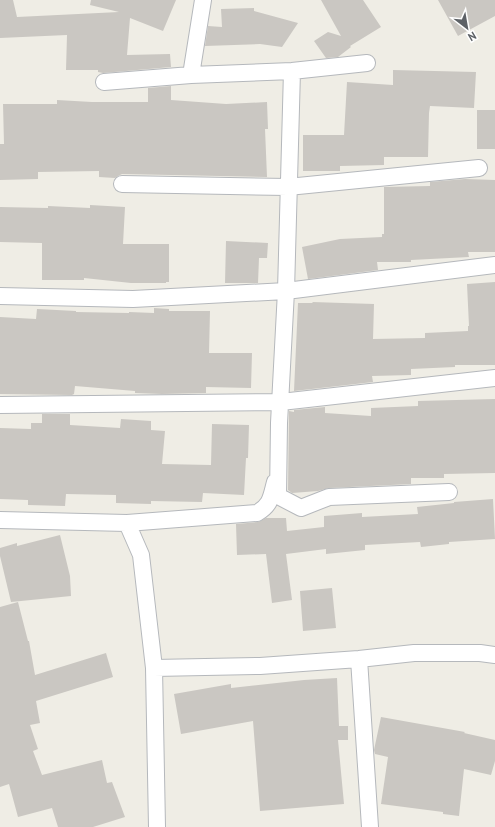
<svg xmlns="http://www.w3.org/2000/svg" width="495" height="827" font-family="'PT Sans',sans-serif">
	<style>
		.building { fill: #cac7c2 }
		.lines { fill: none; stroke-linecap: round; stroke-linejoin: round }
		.street-casing { stroke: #b5b8bc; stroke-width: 18 }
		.street { stroke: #fff; stroke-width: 16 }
	</style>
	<rect width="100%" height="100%" fill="#efede5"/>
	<path class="building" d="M 0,0 L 13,0 L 17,17 L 119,12 L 90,5 L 91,0 L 176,0 L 163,31 L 130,18 L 127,55 L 170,54 L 171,67 L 103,73 L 98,72 L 98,70 L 66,70 L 67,35 L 0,38 Z
		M 321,0 L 363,0 L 381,27 L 350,46 L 351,47 L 338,57 L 326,58 L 314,41 L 328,32 L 341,36 Z
		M 438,0 L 495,0 L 495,16 L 458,36 Z
		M 254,8 L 254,11 L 298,23 L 282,47 L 260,44 L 205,46 L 208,26 L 222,27 L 221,9 Z
		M 393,70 L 476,72 L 474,108 L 430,106 L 429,113 L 428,157 L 384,157 L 384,165 L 340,166 L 340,171 L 303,171 L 303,135 L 344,135 L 347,82 L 393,85 Z
		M 171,86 L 171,100 L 226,104 L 267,102 L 268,129 L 265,129 L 267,177 L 122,174 L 118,176 L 115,178 L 99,177 L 99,171 L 38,172 L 38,179 L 0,180 L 0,144 L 4,144 L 3,104 L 57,104 L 57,100 L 92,102 L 148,102 L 148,88 Z
		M 477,110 L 495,110 L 495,149 L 477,149 Z
		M 465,179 L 495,180 L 495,252 L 468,252 L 469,257 L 411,260 L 411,262 L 377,262 L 378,270 L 308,279 L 302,247 L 340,239 L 382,237 L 382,234 L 384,234 L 384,187 L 430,186 L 430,182 Z
		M 90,205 L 125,207 L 123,244 L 169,244 L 169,282 L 166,282 L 166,283 L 131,283 L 84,278 L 84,280 L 42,280 L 42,243 L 0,242 L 0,207 L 48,208 L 48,206 L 90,208 Z
		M 226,241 L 268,243 L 267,258 L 259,258 L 258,283 L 225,283 Z
		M 495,282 L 495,365 L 455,365 L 455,367 L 411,369 L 411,375 L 372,376 L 373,382 L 294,391 L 298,303 L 313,303 L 312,302 L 374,304 L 373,339 L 425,338 L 425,333 L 468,331 L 468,326 L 469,326 L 467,284 Z
		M 154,308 L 169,309 L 169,311 L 210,311 L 209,353 L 252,353 L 251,388 L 206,387 L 206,393 L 162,394 L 135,393 L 135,391 L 75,386 L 74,394 L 72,395 L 0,394 L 0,317 L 36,319 L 37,309 L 76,311 L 76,312 L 129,313 L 129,312 L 154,313 Z
		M 495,399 L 495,473 L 444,474 L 444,478 L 411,478 L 411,484 L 329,488 L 318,491 L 292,493 L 288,490 L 289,411 L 294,412 L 294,410 L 325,407 L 325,413 L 371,416 L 371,408 L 418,406 L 418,401 Z
		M 42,414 L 70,414 L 70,425 L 120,428 L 121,419 L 151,421 L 151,430 L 165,431 L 162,464 L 211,465 L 212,424 L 249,425 L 248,458 L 246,458 L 244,495 L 203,493 L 202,502 L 151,501 L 151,504 L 116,503 L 116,495 L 66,494 L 65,506 L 28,505 L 28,500 L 0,499 L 0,428 L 31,429 L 31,423 L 42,423 Z
		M 493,499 L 495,539 L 449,542 L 449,544 L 421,547 L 420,542 L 365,545 L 365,550 L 326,554 L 326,549 L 286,554 L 292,600 L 272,603 L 266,554 L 237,555 L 236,524 L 258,522 L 266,518 L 286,518 L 287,531 L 324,527 L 324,516 L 362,513 L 362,517 L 418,514 L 417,507 L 454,503 L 454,502 Z
		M 60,535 L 70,576 L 71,596 L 11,602 L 0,556 L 0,548 L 17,543 L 17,546 Z
		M 332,588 L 336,628 L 303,631 L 300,591 Z
		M 18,602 L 28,641 L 29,641 L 35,675 L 106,653 L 113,677 L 36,701 L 40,723 L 30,725 L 38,749 L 33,751 L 42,775 L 102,760 L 107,783 L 112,782 L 125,817 L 93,827 L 58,827 L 52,808 L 18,817 L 9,784 L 0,787 L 0,607 Z
		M 337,678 L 339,726 L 348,726 L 348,740 L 338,740 L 344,804 L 260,811 L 253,721 L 181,734 L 174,694 L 231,684 L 231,688 L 304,680 Z
		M 381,717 L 465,732 L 464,733 L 495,740 L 495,761 L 491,775 L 464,769 L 459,816 L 443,814 L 443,812 L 381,804 L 388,757 L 375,754 L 374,750 Z"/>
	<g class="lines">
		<g class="street-casing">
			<path id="street" d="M 292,71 L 286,291 L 279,423 L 278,496 L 301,508 L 329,497 L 449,492
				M 191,75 L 203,0
				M 104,82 L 191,75 L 292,71 L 367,63
				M 122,184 L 288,187 L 479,168
				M 0,296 L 133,299 L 286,291 L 495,265
				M 0,405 L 281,402 L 495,378
				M 0,520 L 127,523 L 257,513 C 271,505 271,497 275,482
				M 127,523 L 141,555 L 154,668 L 157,827
				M 359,659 L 370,827
				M 154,668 L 260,666 L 359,659 L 414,653 L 480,653 L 495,655"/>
		</g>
		<use href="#street" class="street"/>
	</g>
	<g transform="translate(467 28) rotate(149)" stroke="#ffffff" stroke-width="3" paint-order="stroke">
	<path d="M0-3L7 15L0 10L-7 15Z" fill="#5d6166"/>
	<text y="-6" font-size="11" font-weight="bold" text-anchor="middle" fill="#5d6166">N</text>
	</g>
</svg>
